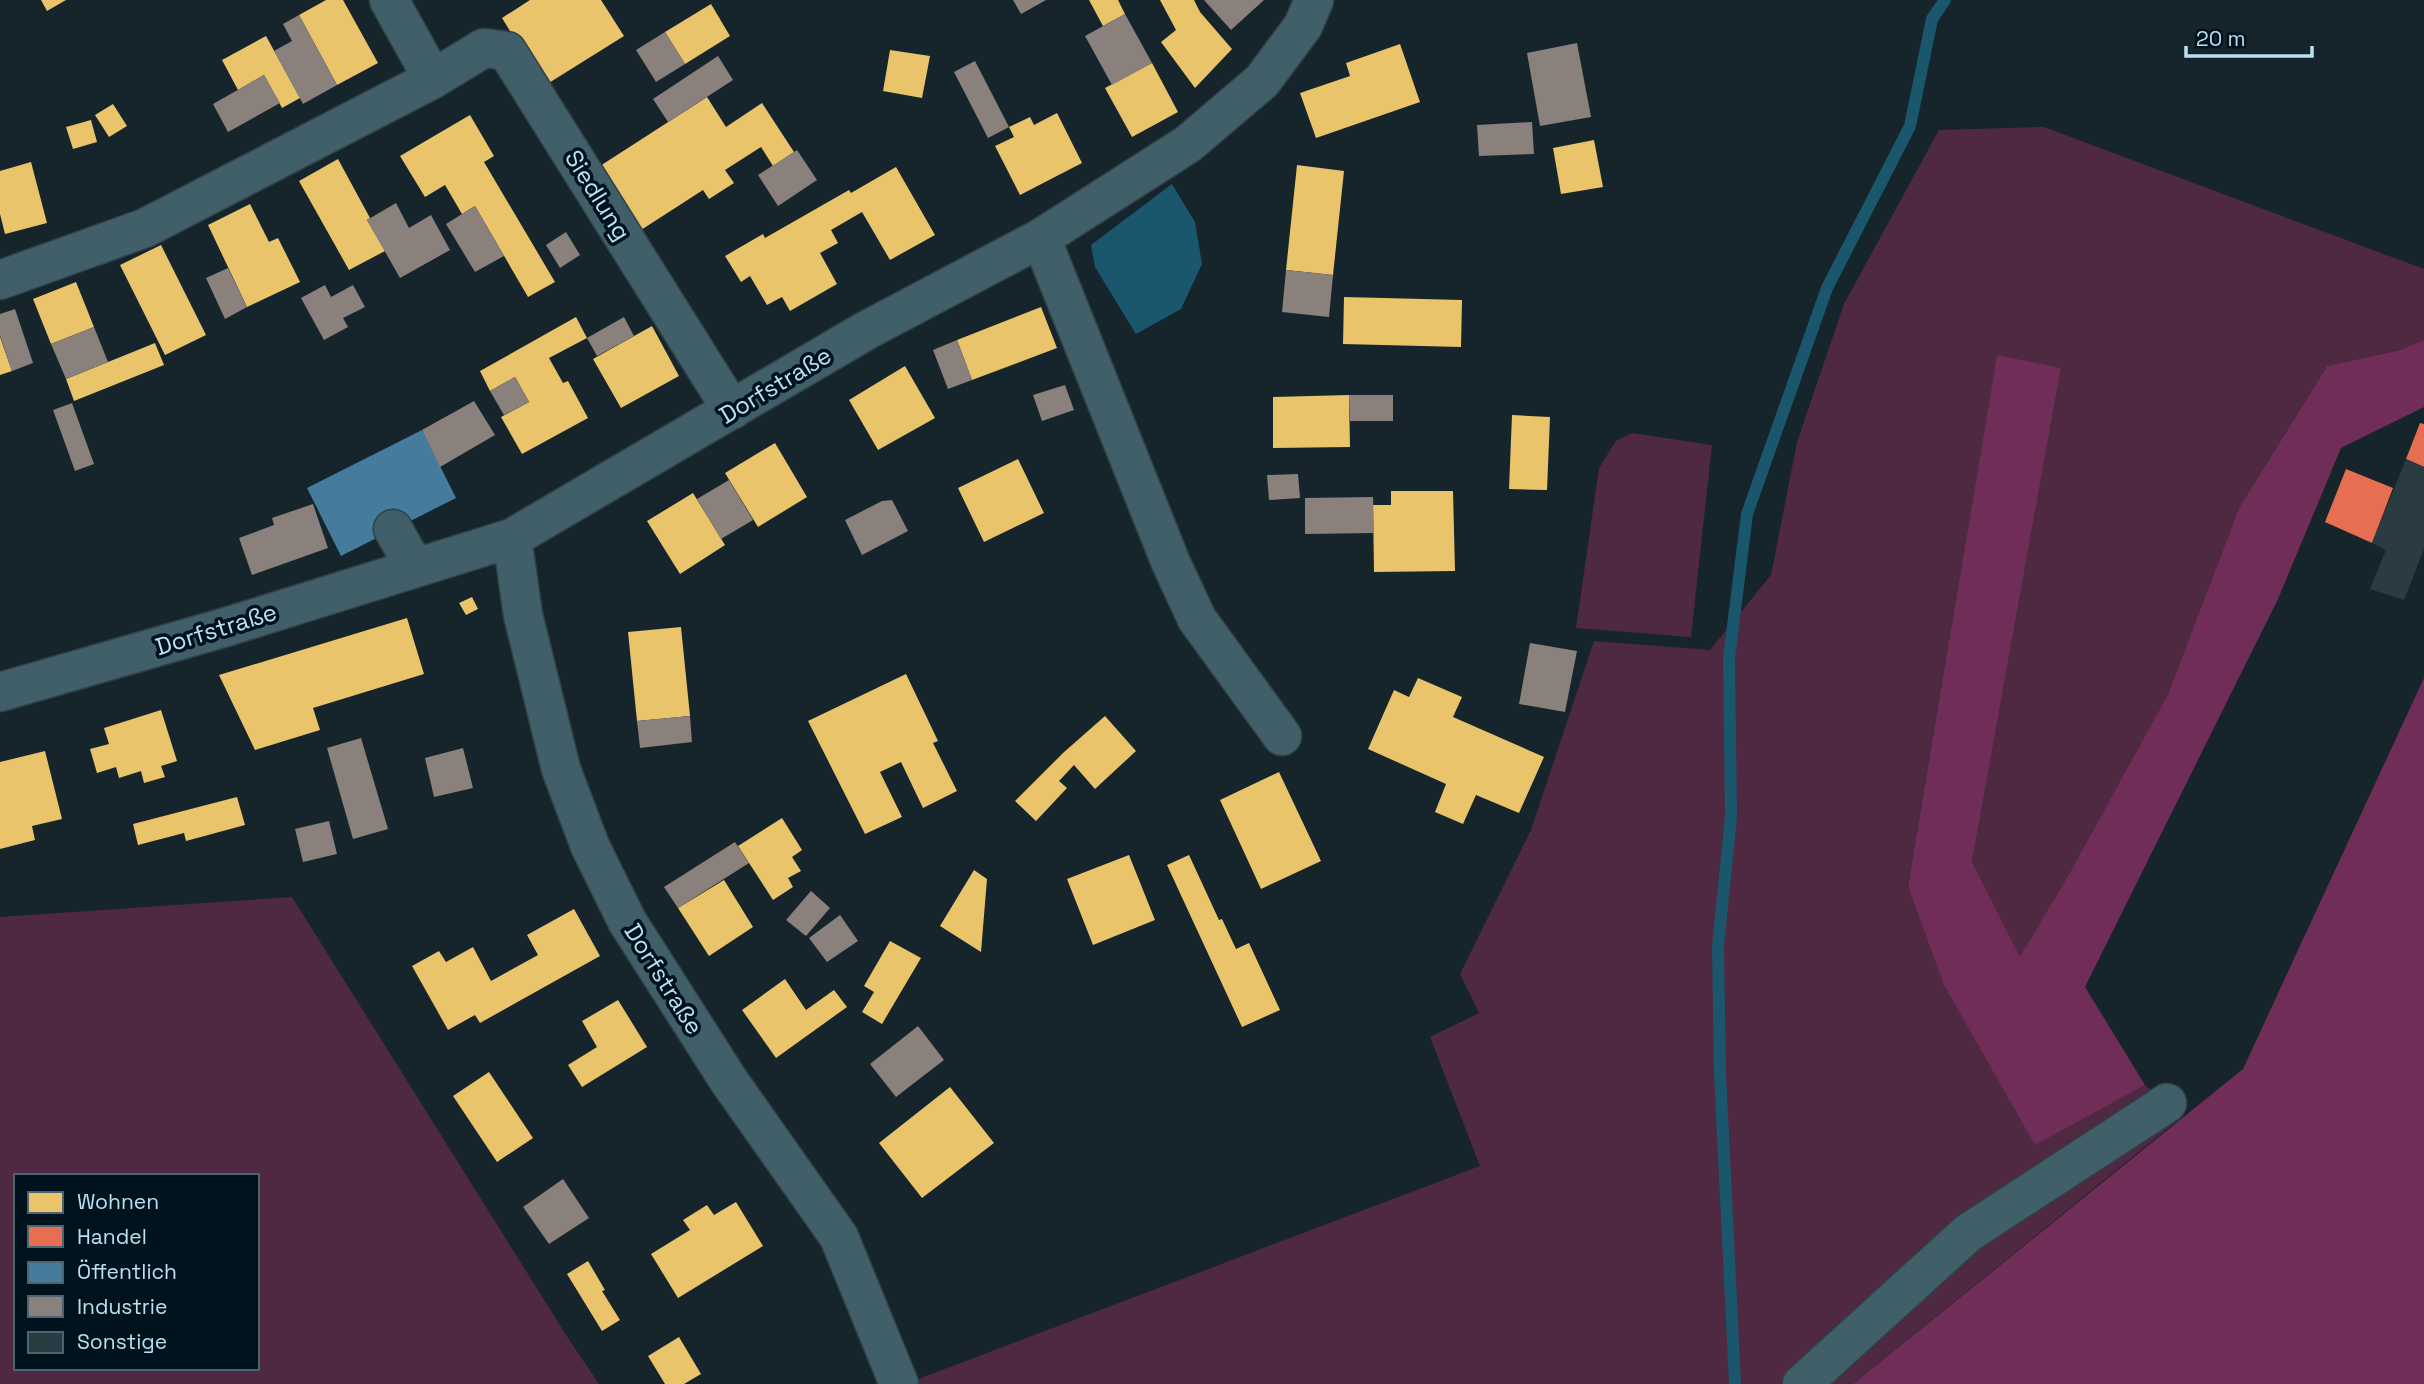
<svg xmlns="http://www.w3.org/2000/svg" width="2424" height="1384" font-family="'Space Grotesk',sans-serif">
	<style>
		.green { fill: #4f2841; fill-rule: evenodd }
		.forest { fill: #702d57 }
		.water { fill: #1a576d }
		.homes { fill: #e9c46a }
		.shops { fill: #e76f51 }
		.public { fill: #457b9d }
		.industry { fill: #8a817c }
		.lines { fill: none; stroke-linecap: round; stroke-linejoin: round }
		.stream { stroke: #1a576d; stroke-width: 12 }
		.building { fill: #2a3c42 }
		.minor-casing { stroke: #314148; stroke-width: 41 }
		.minor { stroke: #405f69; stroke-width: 38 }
		.labels { text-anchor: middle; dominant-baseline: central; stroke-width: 7; stroke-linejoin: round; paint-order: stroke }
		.street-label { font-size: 24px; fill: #b9e1f3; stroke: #00121b }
	</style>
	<rect width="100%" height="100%" fill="#16252b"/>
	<path class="green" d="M 2044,127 L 2424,269 L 2424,340 L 2400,350 L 2327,366 L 2239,508 L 2168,694 L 2069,874 L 2020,958 L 1972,862 L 2061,368 L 1997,356 L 1908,886 L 2035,1144 L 2145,1085 L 2183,1116 L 1853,1384 L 905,1384 L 1480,1166 L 1430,1037 L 1479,1013 L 1460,974 L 1531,830 L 1594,641 L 1710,650 L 1771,575 L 1797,442 L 1844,304 L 1939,130 Z
		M 1632,433 L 1712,445 L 1691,637 L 1576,628 L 1599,468 L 1616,441 Z
		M 292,897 L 568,1338 L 599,1384 L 0,1384 L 0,917 ZM 16,1176 L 257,1176 L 257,1368 L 16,1368 Z"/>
	<path class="forest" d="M 2424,340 L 2424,407 L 2341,448 L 2278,599 L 2085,987 L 2145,1085 L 2035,1145 L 1944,985 L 1908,886 L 1997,355 L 2061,368 L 1972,862 L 2020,957 L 2069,874 L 2168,694 L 2239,508 L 2327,366 L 2400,350 Z
		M 2424,678 L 2424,1384 L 1853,1384 L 2243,1069 Z"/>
	<path class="water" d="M 1172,184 L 1195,222 L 1202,264 L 1181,309 L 1136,334 L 1095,267 L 1091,245 Z"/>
	<path class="homes" d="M 41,0 L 66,0 L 47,11 Z
		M 326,0 L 343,0 L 378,63 L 337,85 L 299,15 Z
		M 530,0 L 601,0 L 624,36 L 544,86 L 502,18 Z
		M 1089,0 L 1118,0 L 1125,14 L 1103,26 Z
		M 1160,0 L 1194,0 L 1200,12 L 1232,49 L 1195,88 L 1161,42 L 1176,30 Z
		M 711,4 L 730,36 L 685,64 L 665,32 Z
		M 266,36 L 300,98 L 282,108 L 264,75 L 238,90 L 222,60 Z
		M 1400,44 L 1420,102 L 1316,138 L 1300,93 L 1350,76 L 1346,63 Z
		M 890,50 L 930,56 L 922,98 L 883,91 Z
		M 1152,63 L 1178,112 L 1132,137 L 1105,88 Z
		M 707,97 L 726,127 L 762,103 L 794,152 L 773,166 L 761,147 L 725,170 L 734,183 L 709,199 L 703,190 L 641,230 L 600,166 Z
		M 113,104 L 127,126 L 109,137 L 95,115 Z
		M 1057,113 L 1082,163 L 1020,195 L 995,146 L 1014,137 L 1009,127 L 1030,117 L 1034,125 Z
		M 470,115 L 494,156 L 484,162 L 555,282 L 528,297 L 475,206 L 462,214 L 445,185 L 425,197 L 400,156 Z
		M 91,120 L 97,142 L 73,149 L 66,127 Z
		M 1594,140 L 1603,187 L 1561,194 L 1553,148 Z
		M 338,159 L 370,218 L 367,220 L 385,251 L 349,270 L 299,181 Z
		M 31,162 L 47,223 L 5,234 L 0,214 L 0,171 Z
		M 1297,165 L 1344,171 L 1333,275 L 1286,270 Z
		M 896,167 L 935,235 L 890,260 L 862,212 L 831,230 L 838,243 L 820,253 L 837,284 L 790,311 L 782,297 L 767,305 L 750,276 L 741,282 L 725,256 L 763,234 L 765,238 L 849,190 L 851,193 Z
		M 250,204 L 269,242 L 278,238 L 300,282 L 247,307 L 208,225 Z
		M 161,245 L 206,335 L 165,355 L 120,265 Z
		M 76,282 L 94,327 L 51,344 L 33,299 Z
		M 1344,297 L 1462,300 L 1461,347 L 1343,344 Z
		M 1041,307 L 1057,348 L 972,380 L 957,340 Z
		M 576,317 L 587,338 L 549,358 L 563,383 L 568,381 L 588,418 L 522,454 L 501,417 L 529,402 L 515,377 L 490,391 L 480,371 Z
		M 652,326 L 679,376 L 621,408 L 593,359 Z
		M 0,337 L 12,371 L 0,375 Z
		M 155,343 L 164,365 L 74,401 L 66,379 Z
		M 905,366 L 935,418 L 878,450 L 849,400 Z
		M 1349,395 L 1350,447 L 1273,448 L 1273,397 Z
		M 1512,415 L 1550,417 L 1547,490 L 1509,489 Z
		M 775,443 L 807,497 L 758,527 L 725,473 Z
		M 1018,459 L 1044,513 L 984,542 L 958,488 Z
		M 1391,491 L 1453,491 L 1455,571 L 1374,572 L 1373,505 L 1391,505 Z
		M 693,493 L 725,545 L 680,574 L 647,521 Z
		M 472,597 L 478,609 L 466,615 L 459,603 Z
		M 407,618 L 424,674 L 313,708 L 320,730 L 255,750 L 219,675 Z
		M 681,627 L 690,716 L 637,721 L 628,632 Z
		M 906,674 L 938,741 L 933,743 L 957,791 L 923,808 L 901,762 L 880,772 L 902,817 L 865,834 L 808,721 Z
		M 1418,678 L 1462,697 L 1453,717 L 1544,757 L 1519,813 L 1476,795 L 1463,824 L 1435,812 L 1446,784 L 1368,749 L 1394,690 L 1409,697 Z
		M 161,710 L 177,761 L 161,766 L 165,777 L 144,783 L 141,771 L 119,778 L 116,767 L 97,773 L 90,749 L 109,744 L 104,728 Z
		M 1105,716 L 1136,751 L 1095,789 L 1074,765 L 1059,781 L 1067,788 L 1036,821 L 1015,801 L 1063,753 Z
		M 45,751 L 62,819 L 32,826 L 35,840 L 0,849 L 0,762 Z
		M 1279,772 L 1321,861 L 1261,889 L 1220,800 Z
		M 237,797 L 245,825 L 186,841 L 184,833 L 138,845 L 133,824 Z
		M 782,818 L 802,850 L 792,857 L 801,871 L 788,878 L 793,887 L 773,900 L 738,846 Z
		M 1129,855 L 1155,920 L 1093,945 L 1067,879 Z
		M 1189,855 L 1219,920 L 1222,919 L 1236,949 L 1249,943 L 1280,1010 L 1242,1027 L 1167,865 Z
		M 974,870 L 987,879 L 981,952 L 940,926 Z
		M 724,880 L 753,927 L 709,956 L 678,908 Z
		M 574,909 L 600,956 L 480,1023 L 475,1015 L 448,1030 L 412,966 L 439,951 L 446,962 L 473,947 L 491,981 L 538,955 L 527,935 Z
		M 890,941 L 921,958 L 882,1024 L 862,1012 L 874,992 L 864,986 Z
		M 785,979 L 806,1010 L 834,990 L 847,1007 L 776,1058 L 742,1010 Z
		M 618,1000 L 647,1047 L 582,1087 L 568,1065 L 597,1047 L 582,1021 Z
		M 489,1072 L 533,1138 L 497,1162 L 453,1096 Z
		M 950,1087 L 994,1143 L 922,1198 L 879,1143 Z
		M 736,1202 L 763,1246 L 678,1298 L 651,1254 L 690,1230 L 683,1220 L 707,1205 L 714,1215 Z
		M 588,1261 L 605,1290 L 602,1291 L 620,1320 L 602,1331 L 567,1274 Z
		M 679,1337 L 701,1374 L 684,1384 L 665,1384 L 648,1356 Z"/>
	<path class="shops" d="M 2420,423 L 2424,424 L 2424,467 L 2406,459 Z
		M 2346,469 L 2393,488 L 2372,543 L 2325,522 Z"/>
	<path class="public" d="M 422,430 L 456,498 L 341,556 L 307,488 Z"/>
	<path class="industry" d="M 1013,0 L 1046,0 L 1021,14 Z
		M 1204,0 L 1264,0 L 1231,30 Z
		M 1125,14 L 1152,63 L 1112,85 L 1085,36 Z
		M 299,15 L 337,85 L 303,104 L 274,51 L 292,41 L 283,24 Z
		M 665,32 L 685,64 L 656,82 L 636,50 Z
		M 1577,43 L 1591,117 L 1540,126 L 1527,53 Z
		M 718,56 L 733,80 L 668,122 L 653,99 Z
		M 975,61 L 1009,127 L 988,138 L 954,72 Z
		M 264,75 L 280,103 L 228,132 L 213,104 Z
		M 1532,122 L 1534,154 L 1479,156 L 1477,125 Z
		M 797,150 L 817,180 L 778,206 L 758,175 Z
		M 396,203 L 409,228 L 431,215 L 450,250 L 400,278 L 367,220 Z
		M 475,206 L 504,256 L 475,272 L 446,224 Z
		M 566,232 L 580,255 L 560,268 L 546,245 Z
		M 228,268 L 247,307 L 225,319 L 206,278 Z
		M 1286,270 L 1333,275 L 1329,317 L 1282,312 Z
		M 325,285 L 331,297 L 353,285 L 365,307 L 343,318 L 348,327 L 324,340 L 301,298 Z
		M 15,309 L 33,363 L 12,371 L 0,336 L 0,314 Z
		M 624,317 L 634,336 L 597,356 L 587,338 Z
		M 94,327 L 108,362 L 66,379 L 51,344 Z
		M 957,340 L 972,380 L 948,389 L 933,350 Z
		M 515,377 L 529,402 L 504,415 L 490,391 Z
		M 1065,385 L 1074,410 L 1042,421 L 1033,395 Z
		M 1349,395 L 1393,395 L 1393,421 L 1350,421 Z
		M 474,401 L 495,435 L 440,467 L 422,430 Z
		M 72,403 L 94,464 L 75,471 L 53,410 Z
		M 1298,474 L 1300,498 L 1269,500 L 1267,475 Z
		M 729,480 L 753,520 L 721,539 L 697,499 Z
		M 1373,497 L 1374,533 L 1305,534 L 1305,498 Z
		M 892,500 L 908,531 L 862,555 L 845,520 L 882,501 Z
		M 313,504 L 328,548 L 252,575 L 239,538 L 274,525 L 272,518 Z
		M 1530,643 L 1577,651 L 1565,712 L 1519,704 Z
		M 690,716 L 692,742 L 640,748 L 637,721 Z
		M 361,738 L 388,829 L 353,839 L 327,748 Z
		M 463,748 L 473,788 L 434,797 L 425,758 Z
		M 329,821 L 337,854 L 303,862 L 295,829 Z
		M 735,842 L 749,863 L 678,908 L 664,887 Z
		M 811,891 L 830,908 L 806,936 L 786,920 Z
		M 840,915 L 858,941 L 827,962 L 809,938 Z
		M 918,1026 L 944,1060 L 896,1097 L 870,1064 Z
		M 563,1179 L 589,1218 L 549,1244 L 523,1207 Z"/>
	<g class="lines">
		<path class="stream" d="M 1735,1384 L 1720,1073 L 1718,946 L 1731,817 L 1729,658 L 1747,514 L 1827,288 L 1910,126 L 1932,19 L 1945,0"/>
	</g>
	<path class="building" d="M 2406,459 L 2424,467 L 2424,549 L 2404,600 L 2370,589 L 2386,550 L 2372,543 Z"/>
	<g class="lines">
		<g class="minor-casing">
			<path id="minor" d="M 433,79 L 484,48 L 507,51 L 732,410
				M 1041,238 L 1171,563 L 1197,619 L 1282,736
				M 0,280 L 145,228 L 433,79 L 389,0
				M 393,529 L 415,568
				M 512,538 L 523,615 L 561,769 L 590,846 L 627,921 L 729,1081 L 839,1237 L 899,1384
				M 0,692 L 226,627 L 512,538 L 867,330 L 1041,238 L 1188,144 L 1262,81 L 1303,26 L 1314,0
				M 1802,1384 L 1968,1233 L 2167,1103"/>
		</g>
		<use href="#minor" class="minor"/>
	</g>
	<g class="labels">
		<g class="street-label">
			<text transform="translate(598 195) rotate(58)">Siedlung</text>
			<text transform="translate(775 385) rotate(-31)">Dorfstraße</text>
			<text transform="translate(216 629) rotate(-17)">Dorfstraße</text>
			<text transform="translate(664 979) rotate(58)">Dorfstraße</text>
		</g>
	</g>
	<rect x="14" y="1174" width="245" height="196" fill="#00121b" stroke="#4a6571" stroke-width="2"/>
	<rect x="28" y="1192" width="35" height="21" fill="#e9c46a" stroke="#4a6571" stroke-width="2"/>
	<text x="77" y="1209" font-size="21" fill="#b9e1f3">Wohnen</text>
	<rect x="28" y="1226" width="35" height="21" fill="#e76f51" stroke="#4a6571" stroke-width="2"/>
	<text x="77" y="1244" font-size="21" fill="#b9e1f3">Handel</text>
	<rect x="28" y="1262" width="35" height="21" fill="#457b9d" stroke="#4a6571" stroke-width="2"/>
	<text x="77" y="1279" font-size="21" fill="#b9e1f3">Öffentlich</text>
	<rect x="28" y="1296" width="35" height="21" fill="#8a817c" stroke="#4a6571" stroke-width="2"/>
	<text x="77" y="1314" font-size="21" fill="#b9e1f3">Industrie</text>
	<rect x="28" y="1332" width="35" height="21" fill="#2a3c42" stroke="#4a6571" stroke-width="2"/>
	<text x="77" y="1349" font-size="21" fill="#b9e1f3">Sonstige</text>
	<path d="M2186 46v10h126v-10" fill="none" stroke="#b9e1f3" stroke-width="3.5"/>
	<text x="2196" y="46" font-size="21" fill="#b9e1f3" stroke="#00121b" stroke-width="5" paint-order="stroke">20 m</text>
</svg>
